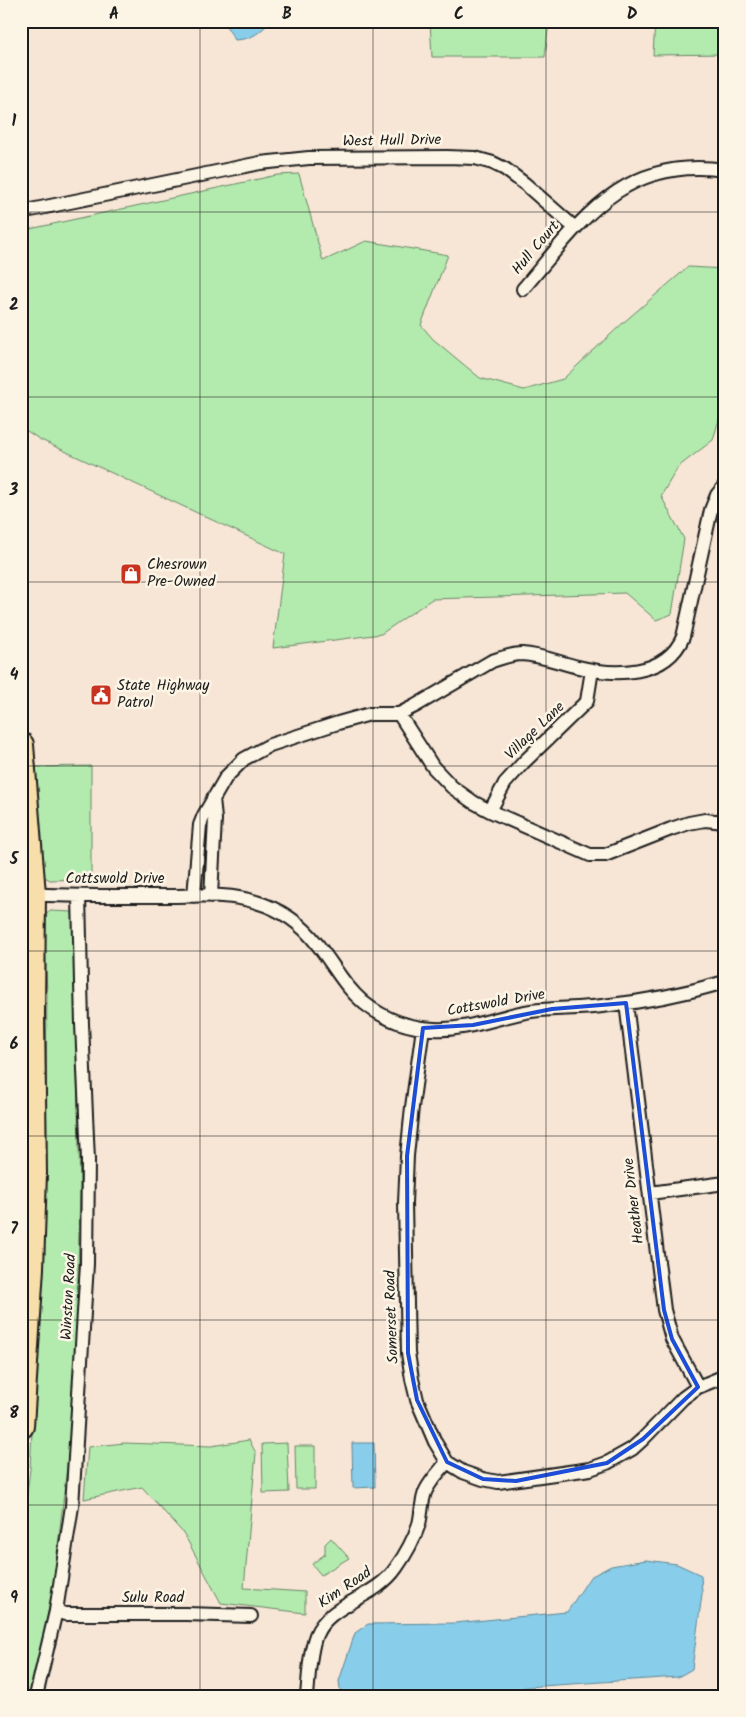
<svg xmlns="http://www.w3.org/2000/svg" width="746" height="1717" font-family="Kalam,sans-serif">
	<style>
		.green { fill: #b3ebae; stroke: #688465 }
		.water { fill: #88cde9; stroke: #5d8697 }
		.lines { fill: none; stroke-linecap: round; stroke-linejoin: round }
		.street-casing { stroke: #1c1c1c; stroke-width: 16 }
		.highway-casing { stroke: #1c1c1c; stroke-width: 28 }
		.street { stroke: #fcf5e5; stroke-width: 12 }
		.highway { stroke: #f8deab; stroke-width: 24 }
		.marked { fill: none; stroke: #1d4ed8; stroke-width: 4; stroke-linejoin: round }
		.grid { fill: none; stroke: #1c1c1c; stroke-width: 1; stroke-opacity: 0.55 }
		.labels { text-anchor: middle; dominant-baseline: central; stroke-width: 5; stroke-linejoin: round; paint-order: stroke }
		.street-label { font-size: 15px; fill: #1c1c1c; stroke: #fcf5e5 }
		.poi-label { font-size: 15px; fill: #1c1c1c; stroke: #fcf5e5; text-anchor: start }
		.neatline { fill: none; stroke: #1c1c1c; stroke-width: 2 }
		.grid-label { font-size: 16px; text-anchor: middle; font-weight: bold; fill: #1c1c1c }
	</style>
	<rect width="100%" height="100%" fill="#f7e6d6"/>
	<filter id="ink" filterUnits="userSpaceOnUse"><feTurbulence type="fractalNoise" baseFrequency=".02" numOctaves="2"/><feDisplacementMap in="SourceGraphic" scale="10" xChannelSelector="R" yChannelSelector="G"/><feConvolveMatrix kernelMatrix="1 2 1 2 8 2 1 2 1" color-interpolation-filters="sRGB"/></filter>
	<g filter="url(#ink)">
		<path class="green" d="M 430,21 L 549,21 L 545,57 L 432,57 Z
			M 655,21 L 725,21 L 725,54 L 653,55 Z
			M 299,174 L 323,261 L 366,241 L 448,255 L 421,325 L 433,339 L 480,378 L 524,390 L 563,379 L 624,322 L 688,267 L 725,269 L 725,406 L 723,406 L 713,440 L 678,467 L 661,496 L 684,539 L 672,614 L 656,620 L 625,593 L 432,599 L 381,634 L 273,648 L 285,554 L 39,439 L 21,427 L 21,231 L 277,175 Z
			M 91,766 L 91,879 L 50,880 L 43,876 L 34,767 Z
			M 50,911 L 73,912 L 80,1188 L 77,1321 L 69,1449 L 54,1581 L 32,1696 L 21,1696 L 21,1545 L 30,1469 L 45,1190 L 47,995 L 44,916 Z
			M 249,1440 L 256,1453 L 244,1588 L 305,1592 L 305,1613 L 221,1603 L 184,1534 L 142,1487 L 84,1499 L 88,1447 L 124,1443 L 211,1446 Z
			M 287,1443 L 289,1492 L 263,1493 L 262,1444 Z
			M 295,1446 L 315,1446 L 315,1489 L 296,1489 Z
			M 331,1538 L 349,1558 L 321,1575 L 312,1564 L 325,1554 L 325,1544 Z"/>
		<path class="water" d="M 223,21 L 271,21 C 259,33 253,39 235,40 Z
			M 352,1443 L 374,1443 L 375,1487 L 353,1488 Z
			M 646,1560 L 677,1564 L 701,1575 L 702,1594 L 692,1669 L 678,1677 L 526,1687 L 494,1696 L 341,1696 L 339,1681 L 355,1633 L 368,1624 L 455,1623 L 567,1612 L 590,1577 L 611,1566 Z"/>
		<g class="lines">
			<g class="street-casing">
				<path id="street" d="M 21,212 L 260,163 L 309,158 L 447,157 L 475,158 L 493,163 L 505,169 L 525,184 L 575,228
					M 523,289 C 581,221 623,155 725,170
					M 399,714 L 433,767 L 452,787 L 473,802 L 490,811 L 590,855 L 605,855 L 671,829 L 689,823 L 705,820 L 725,822
					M 490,811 L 505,783 L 524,762 L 587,701 L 592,670
					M 29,894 C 76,897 123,896 169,896 C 198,896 228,893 256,902 C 280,909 302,924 317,944 C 334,965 343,985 364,1003 C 384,1019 409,1028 434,1029 C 467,1031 499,1016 531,1011 C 554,1008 578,1009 602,1006 C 644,1002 684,994 725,982
					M 194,896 L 200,825 L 204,815 L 226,777 L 244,759 L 270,745 L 338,723 L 370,714 L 399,714 L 415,706 L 492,661 C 502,658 511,654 522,654 C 541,655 560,663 578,667 C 614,676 666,677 683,637 L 711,510 L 717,495 L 725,485
					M 211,896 L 215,819 L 213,798
					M 626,1003 L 664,1310 L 672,1339 L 698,1387
					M 423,1028 L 412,1107 L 407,1156 L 405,1203 L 408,1353 L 412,1379 L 417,1400 L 435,1442 L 447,1462 L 463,1472 L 483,1479 L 498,1482 L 590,1469 L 607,1463 L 632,1449 L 643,1439 L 683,1398 L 698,1387 L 725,1376
					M 650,1193 L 725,1183
					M 56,1611 L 65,1614 L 186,1614 L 251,1616
					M 36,1696 L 56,1611 L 72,1506 L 87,1264 L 88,1160 L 82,1024 L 79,896
					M 307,1696 C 309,1676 309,1654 316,1635 C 329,1603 375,1599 396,1568 C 406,1554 414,1539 419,1524 C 422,1513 421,1500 426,1490 C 431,1480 440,1471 447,1462"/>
			</g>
			<g class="highway-casing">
				<path id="highway" d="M 21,745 L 33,894 L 32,1014 L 34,1173 L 31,1268 L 21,1426"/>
			</g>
			<use href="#street" class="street"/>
			<use href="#highway" class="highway"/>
		</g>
	</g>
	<path class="marked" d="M 626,1003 L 664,1310 L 672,1339 L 698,1387 L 643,1439 L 607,1463 L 516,1481 L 483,1479 L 447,1462 L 417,1400 L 408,1353 L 407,1156 L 423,1028 L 473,1025 L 552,1009 Z"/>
	<path class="grid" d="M 200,21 L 200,1696M 373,21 L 373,1696M 546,21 L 546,1696M 21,212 L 725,212M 21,397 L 725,397M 21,582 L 725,582M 21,766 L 725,766M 21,951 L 725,951M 21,1136 L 725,1136M 21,1320 L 725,1320M 21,1505 L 725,1505"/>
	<defs>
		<g id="shop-square" transform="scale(1.125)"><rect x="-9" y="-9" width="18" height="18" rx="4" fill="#c8321e" stroke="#fcf5e5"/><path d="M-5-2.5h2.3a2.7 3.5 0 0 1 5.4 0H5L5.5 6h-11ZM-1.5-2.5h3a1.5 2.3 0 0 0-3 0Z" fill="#fff"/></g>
		<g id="civic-square" transform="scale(1.125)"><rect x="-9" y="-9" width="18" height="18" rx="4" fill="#c8321e" stroke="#fcf5e5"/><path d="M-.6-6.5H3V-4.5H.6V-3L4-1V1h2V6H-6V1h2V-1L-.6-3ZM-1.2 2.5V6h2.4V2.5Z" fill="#fff"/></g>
	</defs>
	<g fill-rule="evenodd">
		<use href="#shop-square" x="131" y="574"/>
		<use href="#civic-square" x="101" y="695"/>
	</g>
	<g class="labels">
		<g class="street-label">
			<text transform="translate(392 141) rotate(-1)">West Hull Drive</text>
			<text transform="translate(536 248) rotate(-50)">Hull Court</text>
			<text transform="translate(535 731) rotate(-44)">Village Lane</text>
			<text x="115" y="879">Cottswold Drive</text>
			<text transform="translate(496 1003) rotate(-10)">Cottswold Drive</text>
			<text transform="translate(634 1201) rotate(-97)">Heather Drive</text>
			<text transform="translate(69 1297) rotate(-87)">Winston Road</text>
			<text transform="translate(392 1317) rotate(-92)">Somerset Road</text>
			<text transform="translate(345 1588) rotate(-34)">Kim Road</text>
			<text x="153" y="1598">Sulu Road</text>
		</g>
		<g class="poi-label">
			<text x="147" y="565">Chesrown<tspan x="147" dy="17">Pre-Owned</tspan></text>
			<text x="117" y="686">State Highway<tspan x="117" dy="17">Patrol</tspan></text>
		</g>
	</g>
	<rect width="746" height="1717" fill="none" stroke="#fcf5e5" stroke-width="55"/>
	<rect x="28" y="28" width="690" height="1662" class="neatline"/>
	<g class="grid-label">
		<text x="114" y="19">A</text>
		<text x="287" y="19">B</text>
		<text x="459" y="19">C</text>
		<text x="632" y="19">D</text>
		<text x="14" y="126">1</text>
		<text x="14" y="310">2</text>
		<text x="14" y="495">3</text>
		<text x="14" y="680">4</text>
		<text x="14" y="864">5</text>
		<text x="14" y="1049">6</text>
		<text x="14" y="1234">7</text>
		<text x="14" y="1418">8</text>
		<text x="14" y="1603">9</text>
	</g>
</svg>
